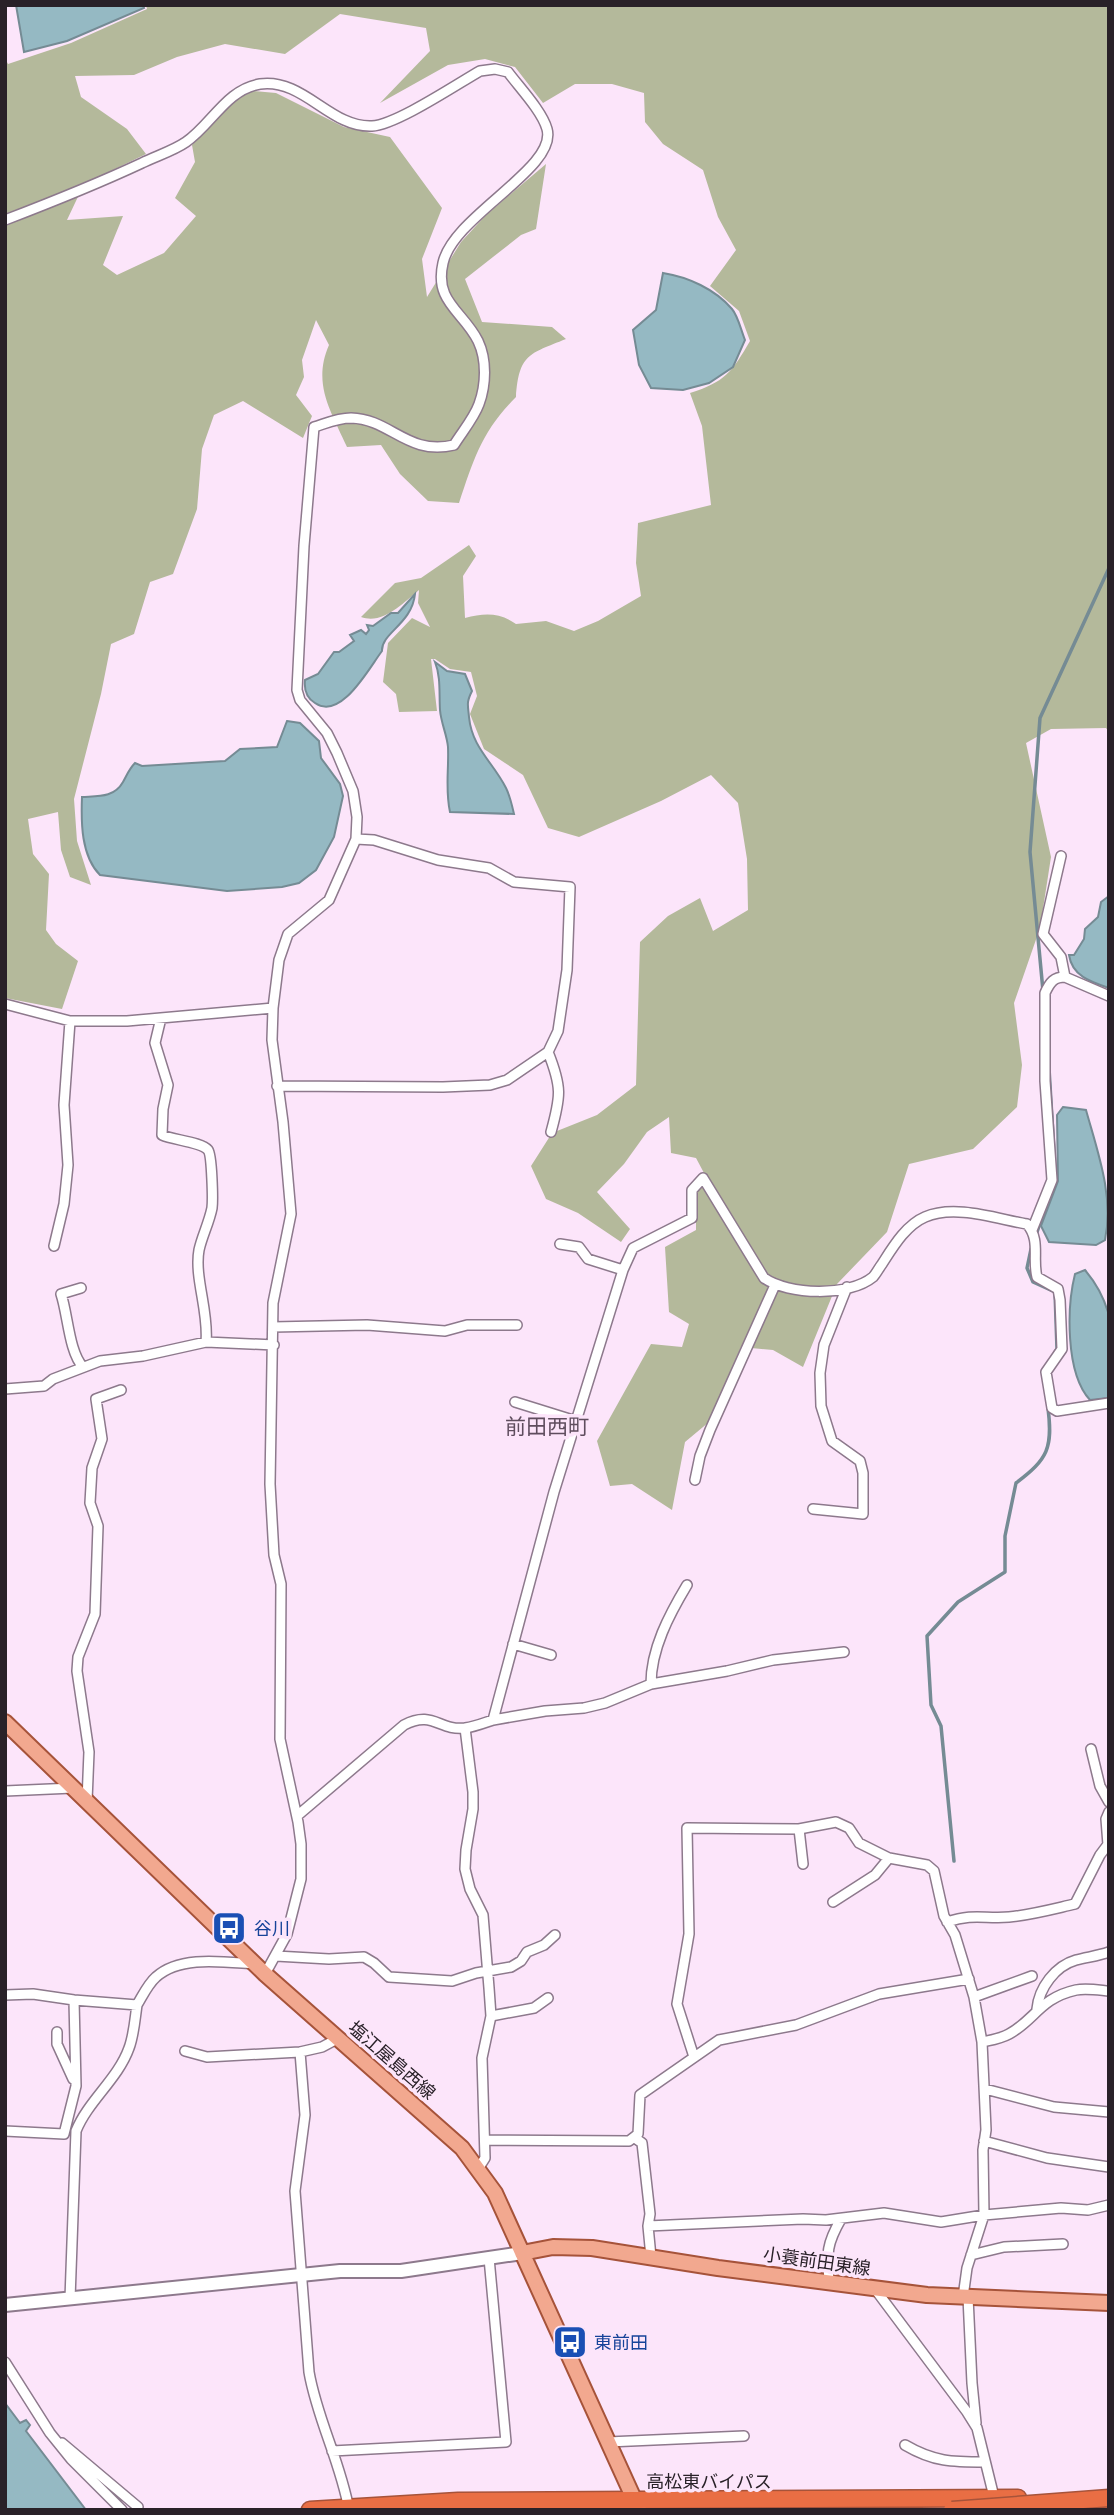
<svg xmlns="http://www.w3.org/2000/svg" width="1114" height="2515" font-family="'PT Sans','Noto Sans JP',sans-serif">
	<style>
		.forest { fill: #b4b99b }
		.water { fill: #95b9c3; stroke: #758b94; stroke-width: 2 }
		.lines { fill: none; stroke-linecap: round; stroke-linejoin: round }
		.stream { stroke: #758b94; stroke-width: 3.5 }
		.street-casing { stroke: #8d798c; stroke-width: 12 }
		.secondary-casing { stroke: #8d798c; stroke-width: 16 }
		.primary-casing { stroke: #a6533a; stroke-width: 18 }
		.highway-casing { stroke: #a6533a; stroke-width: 19 }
		.street { stroke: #fff; stroke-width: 9 }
		.secondary { stroke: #fff; stroke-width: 12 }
		.primary { stroke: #f2a88f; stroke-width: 14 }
		.highway { stroke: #e96e44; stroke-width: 16 }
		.highway-bridge-casing { stroke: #a6533a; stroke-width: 19; stroke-linecap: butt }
		.highway-bridge { stroke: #e96e44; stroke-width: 16 }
		.labels { text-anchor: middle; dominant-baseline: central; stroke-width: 7; stroke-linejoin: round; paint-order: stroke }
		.transit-label { font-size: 18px; fill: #164399; stroke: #fce5fa; text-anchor: start }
		.street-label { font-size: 18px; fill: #292128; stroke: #fce5fa }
		.quarter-label { font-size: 21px; fill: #5f4d5e; stroke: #fce5fa }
	</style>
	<rect width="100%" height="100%" fill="#fce5fa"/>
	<path class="forest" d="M 146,5 L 1109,5 L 1109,732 L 1106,728 L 1051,729 L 1026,743 L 1051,857 L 1040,928 L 1014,1003 L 1022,1065 L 1017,1107 L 973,1149 L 909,1164 L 887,1232 L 837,1284 L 803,1367 L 773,1350 L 741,1347 L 709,1422 L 685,1442 L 672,1510 L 632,1484 L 610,1486 L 597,1441 L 651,1344 L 682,1347 L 689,1324 L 669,1312 L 665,1247 L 696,1230 L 696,1195 L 704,1173 L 696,1158 L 671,1153 L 669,1117 L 647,1132 L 624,1164 L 597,1192 L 630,1229 L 621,1242 L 578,1213 L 546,1199 L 531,1166 L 552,1133 L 597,1115 L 636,1085 L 640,942 L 668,916 L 700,898 L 713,931 L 748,910 L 747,859 L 738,803 L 711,775 L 661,801 L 579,837 L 548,828 L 523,775 L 484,749 L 470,714 L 477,696 L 471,672 L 450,669 L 435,659 L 431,659 L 437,711 L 399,712 L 396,694 L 383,682 L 388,643 L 412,618 L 430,627 L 418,603 L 419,590 C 403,603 383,625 361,617 L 395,583 L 421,578 L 469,545 L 476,556 L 463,576 L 465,618 C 484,613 499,612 516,624 L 546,621 L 574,631 L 598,621 L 641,596 L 636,563 L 638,523 L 711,505 L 702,426 L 690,393 C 725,382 732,372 750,341 L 739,311 L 710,286 L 736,250 L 718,217 L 703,170 L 663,144 L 645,122 L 644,93 L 612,84 L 575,84 L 543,103 L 515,67 L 485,59 L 448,65 L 380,103 L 430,51 L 426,28 L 340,14 L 285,54 L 225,44 L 177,57 L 134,75 L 75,76 L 81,97 L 127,129 L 146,154 L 84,184 L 67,220 L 123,216 L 103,265 L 117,275 L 164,253 L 196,216 L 175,198 L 195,162 L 192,145 L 232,100 L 253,91 L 276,93 L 344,127 L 390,137 L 442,208 L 422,259 L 427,297 L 461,242 L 486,215 L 546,164 L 536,229 L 521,235 L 465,279 L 482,322 L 552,327 L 566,339 C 529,354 519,354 516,397 C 482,431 474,458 459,503 L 428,501 L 400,474 L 381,445 L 347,447 C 331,411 312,384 329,345 L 316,320 L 302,360 L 304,377 L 296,395 L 312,416 L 303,438 L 243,401 L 214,415 L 202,449 L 197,509 L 173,574 L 150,582 L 134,634 L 111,644 L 101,694 L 74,799 L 77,841 L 91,885 L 70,877 L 61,850 L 58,812 L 28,819 L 33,854 L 49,874 L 46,930 L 56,944 L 78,961 L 62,1009 L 5,998 L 5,58 L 8,64 L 71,43 L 147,9 Z"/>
	<path class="water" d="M 16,5 L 143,5 L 144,8 L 67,41 L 24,52 Z
		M 663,273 C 688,277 715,289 732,309 C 738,316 741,330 745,340 L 733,367 L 709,383 L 683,390 L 651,388 L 639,365 L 633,330 L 656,310 Z
		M 415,594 C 412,624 381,633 382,651 C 369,668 341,721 315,703 C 307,698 304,689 305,680 L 318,674 L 334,652 L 339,652 L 354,641 L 350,635 L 361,630 L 366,634 L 369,630 L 367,625 L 373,626 L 391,613 L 398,613 Z
		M 435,662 L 447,671 L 465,674 L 472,691 C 466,703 468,705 469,717 C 472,748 493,762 506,788 C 510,796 512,805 514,814 L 450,812 C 445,790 449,769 448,747 C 447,735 441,723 440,710 C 439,694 441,677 435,662 Z
		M 287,721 L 300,723 L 319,741 L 321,758 L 340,784 L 343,796 L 334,837 L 316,870 L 299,883 L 282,887 L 227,891 L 100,875 C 81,856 81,822 82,797 C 98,796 114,798 123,782 C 127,775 129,769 135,763 L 142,766 L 225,761 L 240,749 L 277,747 Z
		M 1109,896 L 1109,988 C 1091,982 1072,976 1069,955 L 1074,955 L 1084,939 L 1085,929 L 1098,917 L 1101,902 Z
		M 1063,1107 L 1086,1110 C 1098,1153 1114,1196 1105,1240 L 1096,1245 L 1049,1242 L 1041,1226 L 1058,1181 L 1057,1115 Z
		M 1085,1270 C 1096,1283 1103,1295 1108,1312 L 1108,1398 L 1090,1400 C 1065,1373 1067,1306 1075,1274 Z
		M 5,2403 L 20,2423 L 26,2420 L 30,2425 L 26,2431 L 86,2510 L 5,2510 Z"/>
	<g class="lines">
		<path class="stream" d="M 1043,991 L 1030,852 L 1040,718 L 1109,568
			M 1049,1068 L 1055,1169
			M 1036,1235 L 1046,1206
			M 1031,1249 L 1027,1268 L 1033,1282 L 1055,1292 L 1057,1349 L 1055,1352
			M 954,1861 L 941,1726 L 931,1705 L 927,1636 L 958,1602 L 1005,1572 L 1005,1536 L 1016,1483 C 1048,1459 1053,1448 1048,1408"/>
		<g class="street-casing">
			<path id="street" d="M 5,220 C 52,202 97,184 142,163 C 156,156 173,151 186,142 C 211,125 227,89 260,84 C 304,78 330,128 372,126 C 396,125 457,84 480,71 L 495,69 L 508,72 C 519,87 542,111 547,129 C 558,168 453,216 443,263 C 434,302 463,311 478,341 C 487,360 486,385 479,404 C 474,418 462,432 454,445 C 407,456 391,419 351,418 C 338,418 327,423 314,427 L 304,546 L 297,690 L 300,700 L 327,733 L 337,753 L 353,791 L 357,817 L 356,839 L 329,900 L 288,934 L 279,960 L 273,1008 L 272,1040 L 283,1122 L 291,1214 L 273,1303 L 270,1484 L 274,1555 L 281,1584 L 280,1739 L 298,1822 L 301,1844 L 301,1879 L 287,1934 L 265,1974
				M 356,839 L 374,840 L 438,860 L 489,868 L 514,882 L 570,887 L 567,970 L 558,1031 L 548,1052 C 562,1087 561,1096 551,1132
				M 1061,856 L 1043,934 L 1061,957 L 1065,977 L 1109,996
				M 5,1004 L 70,1021 L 127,1021 L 273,1008
				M 161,1018 L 155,1043 L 168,1085 L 163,1109 L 162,1135 C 173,1140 201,1142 208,1150 C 212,1155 213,1200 212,1208 C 209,1223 202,1236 199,1250 C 194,1277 209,1312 206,1342
				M 277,1086 L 443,1087 L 490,1085 L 507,1080 L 548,1052
				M 1032,1230 L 1052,1180 L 1045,1081 L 1045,993 C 1050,982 1054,977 1065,977
				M 560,1244 L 579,1247 L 588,1259 L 623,1270
				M 54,1246 L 64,1204 L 68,1165 L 64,1105 L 70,1021
				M 81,1288 L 61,1294 C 68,1315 69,1352 83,1367
				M 273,1327 L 367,1325 L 445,1331 L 467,1325 L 517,1325
				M 5,1389 L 44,1386 L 53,1379 L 100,1361 L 143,1356 L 206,1342 L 274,1345
				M 515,1402 L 576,1421
				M 695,1480 L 700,1456 L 710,1430 L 775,1285
				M 813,1509 L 863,1514 L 863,1473 L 860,1461 L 832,1441 L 821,1406 L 820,1373 L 824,1345 L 847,1287
				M 513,1644 L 551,1655
				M 651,1684 L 727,1671 L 773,1660 L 844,1652
				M 493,1720 L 545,1711 L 584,1708 L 605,1703 L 651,1684 C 651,1649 669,1615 687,1585
				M 465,1728 L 473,1792 L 473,1809 L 466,1850 L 465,1869 L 470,1889 L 483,1915 L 489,1988 L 491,2016 L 482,2058 L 485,2158 L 478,2169
				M 1091,1749 L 1100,1786 L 1109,1802
				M 5,1791 L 73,1788
				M 87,1801 L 89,1752 L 77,1671 L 78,1657 L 95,1614 L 98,1526 L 90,1503 L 92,1468 L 102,1439 L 96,1399 L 121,1390
				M 297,1816 L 404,1725 C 433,1710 439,1731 465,1728 C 474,1727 484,1723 493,1720 L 554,1492 L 623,1270 L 633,1248 L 692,1218 L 692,1190 L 703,1178 L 764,1278 C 788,1295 849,1297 873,1277 C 876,1274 879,1268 882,1264 C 893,1247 906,1225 925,1217 C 955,1204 997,1219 1027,1224 C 1041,1240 1032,1259 1037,1277 L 1058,1289 L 1060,1300 L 1062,1349 L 1046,1372 L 1052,1408 L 1057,1411 L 1109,1403
				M 799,1829 L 836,1822 L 849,1828 L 859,1843 L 889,1858 L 927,1865 L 934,1871 L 944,1916 L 955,1935 L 974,1997 L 982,2042 L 986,2130 L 983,2150 L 984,2215 L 967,2268 L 963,2297
				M 1108,1845 L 1106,1819 L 1109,1812
				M 833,1902 L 875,1875 L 889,1858
				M 947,1922 C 974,1913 984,1919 1009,1917 C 1031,1915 1053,1909 1075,1904 L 1100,1855 L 1109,1843
				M 276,1956 L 329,1959 L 364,1957 L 374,1963 L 389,1977 L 452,1981 L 476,1973 L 511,1967 L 521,1961 L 527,1952 L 544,1945 L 555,1935
				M 5,1995 L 33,1994 L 74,2000 L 137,2005 C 143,1995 148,1984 156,1977 C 180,1955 224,1962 254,1964
				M 974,1997 L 1032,1976
				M 1037,2009 C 1039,1988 1055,1966 1076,1960 C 1087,1957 1098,1956 1109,1952
				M 491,2016 L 534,2008 L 548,1998
				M 57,2032 L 57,2044 L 73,2079
				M 982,2042 C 991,2040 1000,2039 1009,2034 C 1035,2020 1040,1998 1076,1990 C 1086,1988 1098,1990 1109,1991
				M 185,2051 L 207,2057 L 300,2052 L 322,2047 L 337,2039
				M 300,2052 L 305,2115 L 295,2191 L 309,2372 C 317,2419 341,2463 349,2510
				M 694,2057 L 677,2004 L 689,1934 L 687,1828 L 799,1829 L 803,1864
				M 985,2089 L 1054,2107 L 1109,2112
				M 5,2131 L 64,2134 L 76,2086 L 74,2000
				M 635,2138 L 642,2143 L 650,2214 L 648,2226
				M 485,2140 L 629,2141 L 638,2134 L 640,2095 L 719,2040 L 796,2025 L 879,1994 L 969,1979
				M 984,2141 L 1047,2158 L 1109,2167
				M 971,2255 L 1004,2247 L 1063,2244
				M 651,2257 L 648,2226 L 803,2219 L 826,2220 L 884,2213 L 941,2222 L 984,2215 L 1061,2208 L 1088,2210 L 1109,2205
				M 829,2282 C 827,2253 826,2245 841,2219
				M 875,2289 L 967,2412 L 977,2428 L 995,2501
				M 968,2297 L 972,2383 L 976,2423
				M 70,2299 L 76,2131 C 88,2101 118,2079 129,2048 C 134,2035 135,2018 137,2005
				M 5,2362 L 50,2433 L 71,2459 L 122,2510
				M 608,2442 L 744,2436
				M 62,2443 L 138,2507
				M 905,2445 C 934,2462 952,2462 985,2462
				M 332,2451 L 506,2442 L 489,2258"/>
		</g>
		<g class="secondary-casing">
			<path id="secondary" d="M 5,2305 L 340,2271 L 401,2271 L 522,2253"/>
		</g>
		<g class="primary-casing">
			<path id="primary" d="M 5,1722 L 265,1974 L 462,2148 L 495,2193 L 639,2510
				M 522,2253 L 553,2247 L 592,2248 L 718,2268 L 927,2295 L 1109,2303"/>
		</g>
		<g class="highway-casing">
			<path id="highway" d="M 310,2510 L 458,2501 L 1018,2498
				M 1043,2510 L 1109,2509"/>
		</g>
		<use href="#street" class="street"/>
		<use href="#secondary" class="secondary"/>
		<use href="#primary" class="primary"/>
		<use href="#highway" class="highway"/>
		<g class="highway-bridge-casing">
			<path id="highway-bridge" d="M 952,2510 L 1109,2498"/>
		</g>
		<use href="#highway-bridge" class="highway-bridge"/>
	</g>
	<defs>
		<g id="bus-square" transform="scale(1.75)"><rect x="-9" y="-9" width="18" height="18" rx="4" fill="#1a4fb4" stroke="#fce5fa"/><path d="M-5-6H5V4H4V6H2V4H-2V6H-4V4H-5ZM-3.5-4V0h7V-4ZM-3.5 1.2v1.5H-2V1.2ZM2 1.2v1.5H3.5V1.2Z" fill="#fff"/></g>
	</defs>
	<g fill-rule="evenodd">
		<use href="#bus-square" x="229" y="1928"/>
		<use href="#bus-square" x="570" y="2342"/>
	</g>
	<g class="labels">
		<g class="transit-label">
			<text x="254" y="1928">谷川</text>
			<text x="594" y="2342">東前田</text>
		</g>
		<g class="street-label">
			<text transform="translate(392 2060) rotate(41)">塩江屋島西線</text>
			<text transform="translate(817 2261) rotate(8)">小蓑前田東線</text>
			<text x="709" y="2481">高松東バイパス</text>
		</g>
		<g class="quarter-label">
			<text x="547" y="1426">前田西町</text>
		</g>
	</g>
	<rect width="1114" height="2515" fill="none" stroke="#292128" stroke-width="14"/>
</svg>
